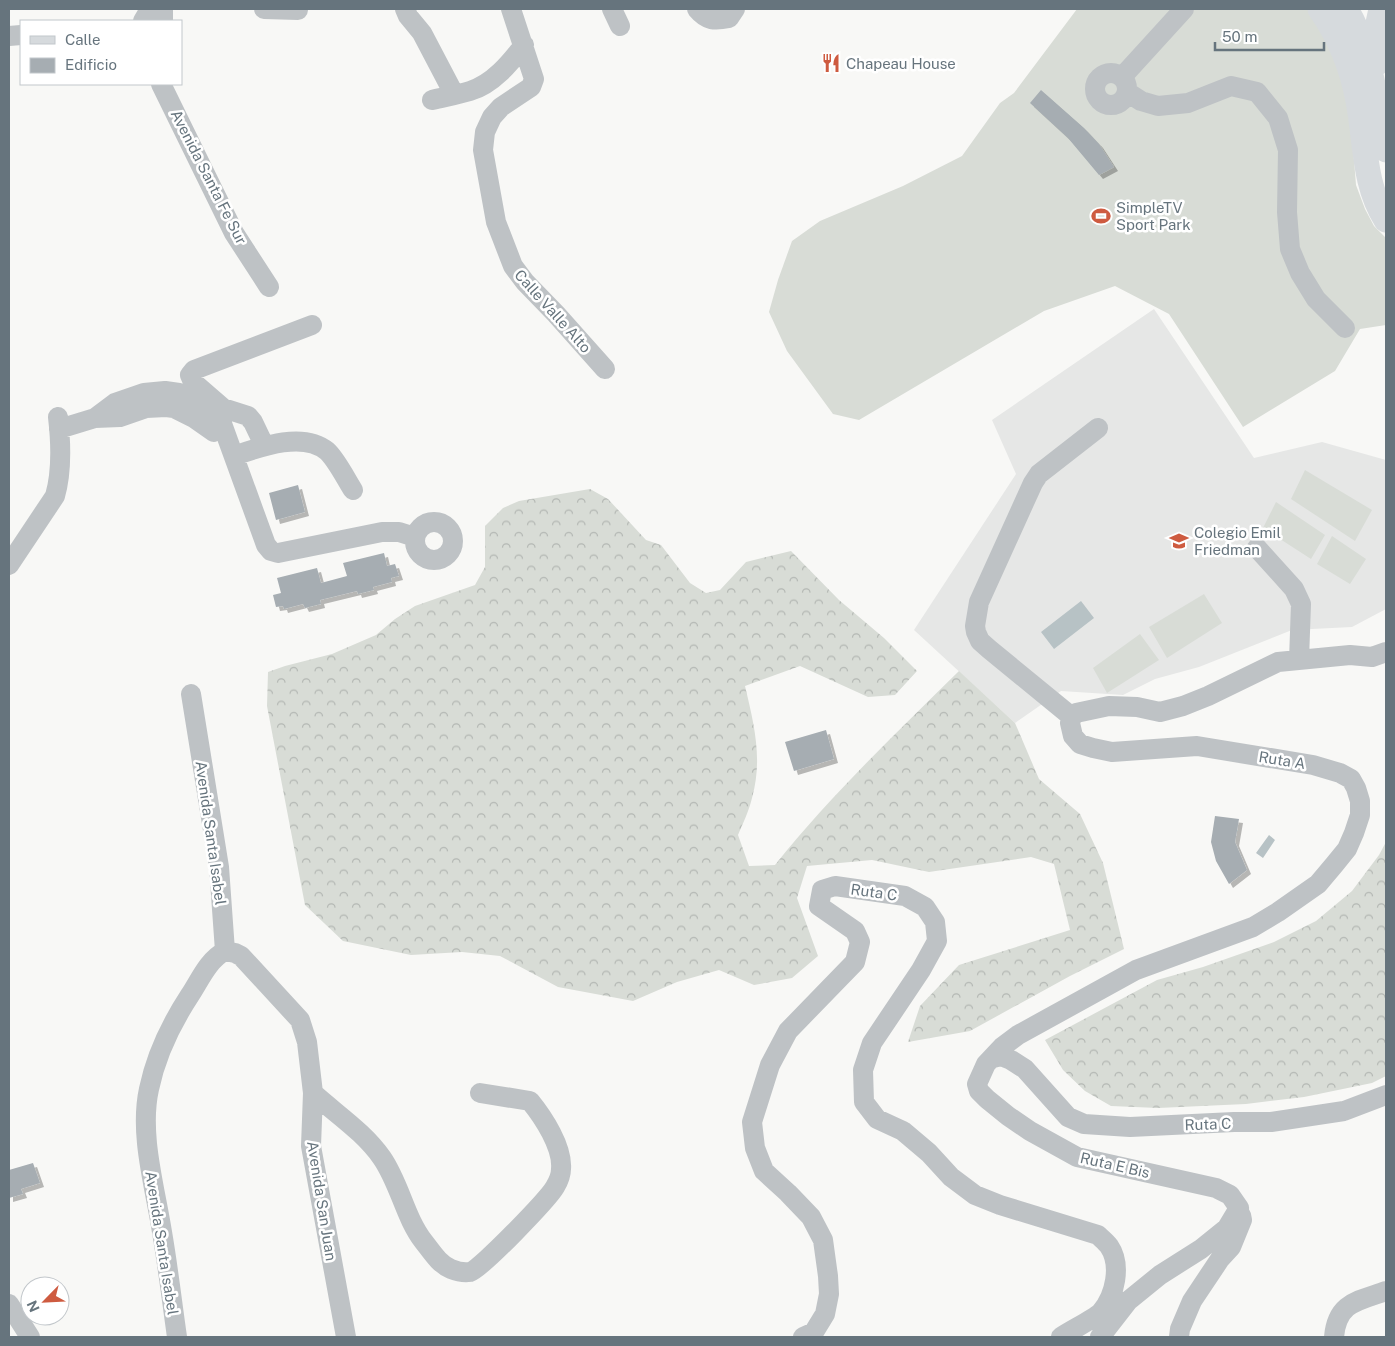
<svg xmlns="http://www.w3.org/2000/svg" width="1395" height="1346" font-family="'Public Sans',sans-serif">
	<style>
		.built { fill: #e6e7e6 }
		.grass { fill: #d8dcd6 }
		.forest { fill: url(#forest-crowns) }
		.water { fill: #b7c2c5 }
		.building { fill: #a6adb2; filter: url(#shadow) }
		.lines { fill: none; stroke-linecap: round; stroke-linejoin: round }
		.minor { stroke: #bec2c5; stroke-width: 20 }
		.major { stroke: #d6dadd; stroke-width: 25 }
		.labels { text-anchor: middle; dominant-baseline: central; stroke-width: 5; stroke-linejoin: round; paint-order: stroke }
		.poi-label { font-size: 15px; fill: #66747d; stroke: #fff; text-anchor: start }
		.street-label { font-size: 15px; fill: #66747d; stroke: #fff }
	</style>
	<defs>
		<pattern id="forest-crowns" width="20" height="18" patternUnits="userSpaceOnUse" patternTransform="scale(1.25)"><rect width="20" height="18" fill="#d8dcd6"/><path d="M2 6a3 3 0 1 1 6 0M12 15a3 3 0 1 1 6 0" fill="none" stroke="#b3b7b3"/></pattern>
		<filter id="shadow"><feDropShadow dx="4" dy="4" stdDeviation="0" flood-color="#0004"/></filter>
	</defs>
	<rect width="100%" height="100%" fill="#f8f8f6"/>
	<path class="built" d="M 1154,309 L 1254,458 L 1322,442 L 1386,460 L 1386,609 L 1352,627 L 1292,630 L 1199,667 L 1155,679 L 1123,695 L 1061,691 L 1015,723 L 914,630 L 1016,474 L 992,420 Z"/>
	<path class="grass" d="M 1077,9 L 1308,9 L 1312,13 L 1339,58 L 1352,135 L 1356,185 L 1365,209 L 1374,226 L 1386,238 L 1386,325 L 1360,329 L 1335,371 L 1243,427 L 1169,314 L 1115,286 L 1044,311 L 859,420 L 833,414 L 787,351 L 769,312 L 778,280 L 792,241 L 820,221 L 903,186 L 962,156 L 1000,103 L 1014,93 Z
		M 1305,470 L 1372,510 L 1355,541 L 1291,499 Z
		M 1276,502 L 1325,535 L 1311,559 L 1263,528 Z
		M 1332,536 L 1366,559 L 1350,584 L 1317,564 Z
		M 1204,594 L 1222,623 L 1167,658 L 1149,627 Z
		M 1140,634 L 1159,660 L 1107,693 L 1093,668 Z"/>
	<path class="forest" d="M 590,489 L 608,499 L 646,540 L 661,545 L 690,583 L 706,593 L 720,590 L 746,562 L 791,551 L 839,600 L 884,638 L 917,671 L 895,695 L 868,697 L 800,666 L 745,686 C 754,724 763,759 752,798 C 749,811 743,823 738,835 L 749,866 L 775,865 C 831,795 896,733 959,671 L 1015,723 L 1039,779 L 1080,814 L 1103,863 L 1124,949 L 1070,976 L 970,1031 L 908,1042 L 920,1006 L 959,965 L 1070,930 L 1054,864 L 1031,857 L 929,872 L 872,860 L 807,866 L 797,898 L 818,956 L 792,978 L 754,985 L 719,970 L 677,982 L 633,1001 L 558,987 L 500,956 L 462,952 L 411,955 L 343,941 L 305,905 L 267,706 L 268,672 L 285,666 L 332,654 L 376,635 L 395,619 L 415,606 L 475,585 L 485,567 L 485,526 L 503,508 L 519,501 Z
		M 1386,842 L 1386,1076 L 1372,1083 L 1304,1097 L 1246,1104 L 1158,1108 L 1111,1106 L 1085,1091 L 1063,1070 L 1045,1040 L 1157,980 L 1203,967 L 1274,942 L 1316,921 L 1352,891 L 1379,855 Z"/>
	<path class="water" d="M 1081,601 L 1094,618 L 1054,649 L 1041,632 Z
		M 1269,835 L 1275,840 L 1263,858 L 1256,853 Z"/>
	<path class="building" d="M 1041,90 L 1084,128 L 1099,144 L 1114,167 L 1099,175 L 1068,138 L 1030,103 Z
		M 298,485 L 305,512 L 276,520 L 269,493 Z
		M 384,553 L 387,566 L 395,564 L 399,576 L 391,578 L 392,582 L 373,587 L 374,590 L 358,594 L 357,591 L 320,600 L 321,604 L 305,608 L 303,604 L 284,609 L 283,606 L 276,607 L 273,595 L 281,593 L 277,578 L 317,568 L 321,583 L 347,576 L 343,563 Z
		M 826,730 L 834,759 L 794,771 L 785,742 Z
		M 1215,816 L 1239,819 L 1235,842 L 1247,870 L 1229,884 L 1216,861 L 1211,842 Z
		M 33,1163 L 40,1183 L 21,1189 L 23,1194 L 9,1198 L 9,1170 Z"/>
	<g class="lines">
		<path class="minor" d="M 163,9 L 163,21
			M 264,9 L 298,10
			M 405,9 L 408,16 L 422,33 L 454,94
			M 511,9 L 534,79 L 531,87 L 501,107 L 492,117 L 485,132 L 483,150 L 496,222 L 513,266 L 525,282 L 556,314 L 605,369
			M 612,9 L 620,26
			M 697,9 C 707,21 715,21 729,18 L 735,9
			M 143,21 L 150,9
			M 9,36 L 21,35
			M1095 89a16 16 0 1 1 32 0a16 16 0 1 1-32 0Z
			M 1122,77 L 1184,9
			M 161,84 L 234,233 L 269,287
			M 1127,92 L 1141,101 L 1158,106 L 1188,103 L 1231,86 L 1257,92 L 1278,118 L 1288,150 L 1287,212 L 1290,249 L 1300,273 L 1316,299 L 1345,328
			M 432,100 C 444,97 457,95 470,91 C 493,84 510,63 524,45
			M 95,418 L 115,403 L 144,393 L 165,391 L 179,393 L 203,407 L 221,421 L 266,545 L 271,551 L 278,553 L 382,532 L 399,532 L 415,537
			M 59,429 L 95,418 L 120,417 L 146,408 L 166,407 L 174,408 L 194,418 L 214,432
			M 264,445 L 253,422 L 248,416 L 223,408 L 193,382 L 190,375 L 194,370 L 312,325
			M 234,456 C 260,447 303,431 327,451 C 336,459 346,479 353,490
			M415 541a19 19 0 1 1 38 0a19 19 0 1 1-38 0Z
			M 1257,548 L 1294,589 L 1301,604 L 1299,660
			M 9,565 L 55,496 C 62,472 61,443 58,417
			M 191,694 L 219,867 L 225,951
			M 1072,717 L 989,649 L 980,641 L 976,632 L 975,626 L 979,602 L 1033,483 L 1039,474 L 1098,428
			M 225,951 L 235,953 L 241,956 L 300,1020 L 307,1042 L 313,1093 L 311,1146 L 346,1337
			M 993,1058 L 1001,1056 L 1011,1060 L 1025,1069 L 1068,1117 L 1084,1124 L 1130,1127 L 1234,1122 L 1271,1122 L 1344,1111 L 1386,1095
			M 313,1093 C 336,1114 364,1132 382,1158 C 400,1184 405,1218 424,1242 C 432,1252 439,1264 451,1269 C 456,1271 464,1273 470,1272 C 481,1269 548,1199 555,1187 C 558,1182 561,1174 561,1169 C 563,1147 543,1117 530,1101 L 480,1093
			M 9,1304 L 30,1337
			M 177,1337 C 172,1302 168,1267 162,1232 C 155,1187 139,1134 149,1089 C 156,1055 171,1024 190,995 C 200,980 208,960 225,951
			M 803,1337 L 814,1332 L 825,1314 L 829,1294 L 828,1276 L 823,1240 L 811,1217 L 788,1193 L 764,1171 L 755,1148 L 752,1122 L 770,1065 L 788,1031 L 855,962 L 860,942 L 855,931 L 819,906 L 822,890 L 835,886 L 905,896 L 925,907 L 935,922 L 937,941 L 921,970 L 872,1043 L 863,1070 L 864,1102 L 877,1119 L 903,1131 L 929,1153 L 951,1177 L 975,1195 L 1000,1205 L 1098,1235 C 1102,1239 1106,1242 1109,1246 C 1122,1265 1115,1296 1101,1312 C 1094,1319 1071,1330 1061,1337
			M 1100,1337 L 1128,1301 L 1160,1275 L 1201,1249 L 1227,1228 L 1239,1208 L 1230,1195 L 1216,1188 L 1077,1157 L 1030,1131 L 1008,1116 L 987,1099 L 979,1091 L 977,1084 L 986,1064 L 1002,1047 L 1018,1035 L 1136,970 L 1253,927 L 1278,912 L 1318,884 L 1334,865 L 1347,849 L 1354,833 L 1360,815 L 1360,801 L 1356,788 L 1351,779 L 1340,773 L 1313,765 L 1197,746 L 1112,752 L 1093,748 L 1080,744 L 1073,736 L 1070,723 L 1072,717 L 1076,713 L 1109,706 L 1137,707 L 1160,712 L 1183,706 L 1208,696 L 1278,662 L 1350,655 L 1372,657 L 1386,652
			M 1179,1337 L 1180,1329 L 1192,1301 L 1220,1259 L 1231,1247 L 1242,1220 L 1241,1215
			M 1334,1337 C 1337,1302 1358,1301 1386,1291"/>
		<path class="major" d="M 1320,9 C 1339,36 1352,68 1358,101 C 1366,142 1363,184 1386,220
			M 1346,9 C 1372,52 1375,102 1386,150
			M 1376,64 L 1375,37 L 1381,9"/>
	</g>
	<defs>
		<g id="restaurant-bare" transform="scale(1.5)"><path d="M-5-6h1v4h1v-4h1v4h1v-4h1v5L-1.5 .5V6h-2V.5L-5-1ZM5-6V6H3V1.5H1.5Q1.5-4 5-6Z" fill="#ce5b40" stroke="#fff" stroke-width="2.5" paint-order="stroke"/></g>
		<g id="stadium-bare" transform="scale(1.5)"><path d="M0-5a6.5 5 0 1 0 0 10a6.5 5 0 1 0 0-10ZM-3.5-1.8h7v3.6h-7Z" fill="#ce5b40" stroke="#fff" stroke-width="2.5" paint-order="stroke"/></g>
		<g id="school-bare" transform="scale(1.5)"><path d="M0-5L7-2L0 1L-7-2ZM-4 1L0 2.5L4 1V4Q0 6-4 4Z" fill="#ce5b40" stroke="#fff" stroke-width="2.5" paint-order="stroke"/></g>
	</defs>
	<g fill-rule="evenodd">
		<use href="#restaurant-bare" x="831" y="63"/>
		<use href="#stadium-bare" x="1101" y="216"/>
		<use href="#school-bare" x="1179" y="541"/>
	</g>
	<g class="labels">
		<g class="poi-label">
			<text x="846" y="63">Chapeau House</text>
			<text x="1116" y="207">SimpleTV<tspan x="1116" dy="17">Sport Park</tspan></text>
			<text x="1194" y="532">Colegio Emil<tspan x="1194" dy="17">Friedman</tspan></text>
		</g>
		<g class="street-label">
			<text transform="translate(209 177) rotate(63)">Avenida Santa Fe Sur</text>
			<text transform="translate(553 311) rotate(48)">Calle Valle Alto</text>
			<text transform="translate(1282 760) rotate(9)">Ruta A</text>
			<text transform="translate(211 833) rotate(82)">Avenida Santa Isabel</text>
			<text transform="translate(874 892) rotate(8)">Ruta C</text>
			<text transform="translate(1208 1124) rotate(-2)">Ruta C</text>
			<text transform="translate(1115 1165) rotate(13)">Ruta E Bis</text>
			<text transform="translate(322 1201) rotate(81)">Avenida San Juan</text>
			<text transform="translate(162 1243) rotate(81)">Avenida Santa Isabel</text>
		</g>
	</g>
	<rect width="1395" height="1346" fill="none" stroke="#66747d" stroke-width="20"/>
	<rect x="20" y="20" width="162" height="65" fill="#ffffff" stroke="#c2c7cb"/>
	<rect x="30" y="36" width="25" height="8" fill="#d6dadd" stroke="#c2c7cb"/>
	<text x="65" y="45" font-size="15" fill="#66747d">Calle</text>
	<rect x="30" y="58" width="25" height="15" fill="#a6adb2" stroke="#c2c7cb"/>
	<text x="65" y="70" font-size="15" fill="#66747d">Edificio</text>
	<g transform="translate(45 1301) rotate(246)"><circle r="24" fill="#ffffff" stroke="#c2c7cb"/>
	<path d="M0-4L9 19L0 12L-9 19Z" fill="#ce5b40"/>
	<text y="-8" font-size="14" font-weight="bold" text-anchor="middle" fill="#66747d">N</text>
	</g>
	<path d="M1215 42v8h109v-8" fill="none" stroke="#66747d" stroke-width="2.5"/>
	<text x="1222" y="42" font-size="15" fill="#66747d" stroke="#ffffff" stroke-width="4" paint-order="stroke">50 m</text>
</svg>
